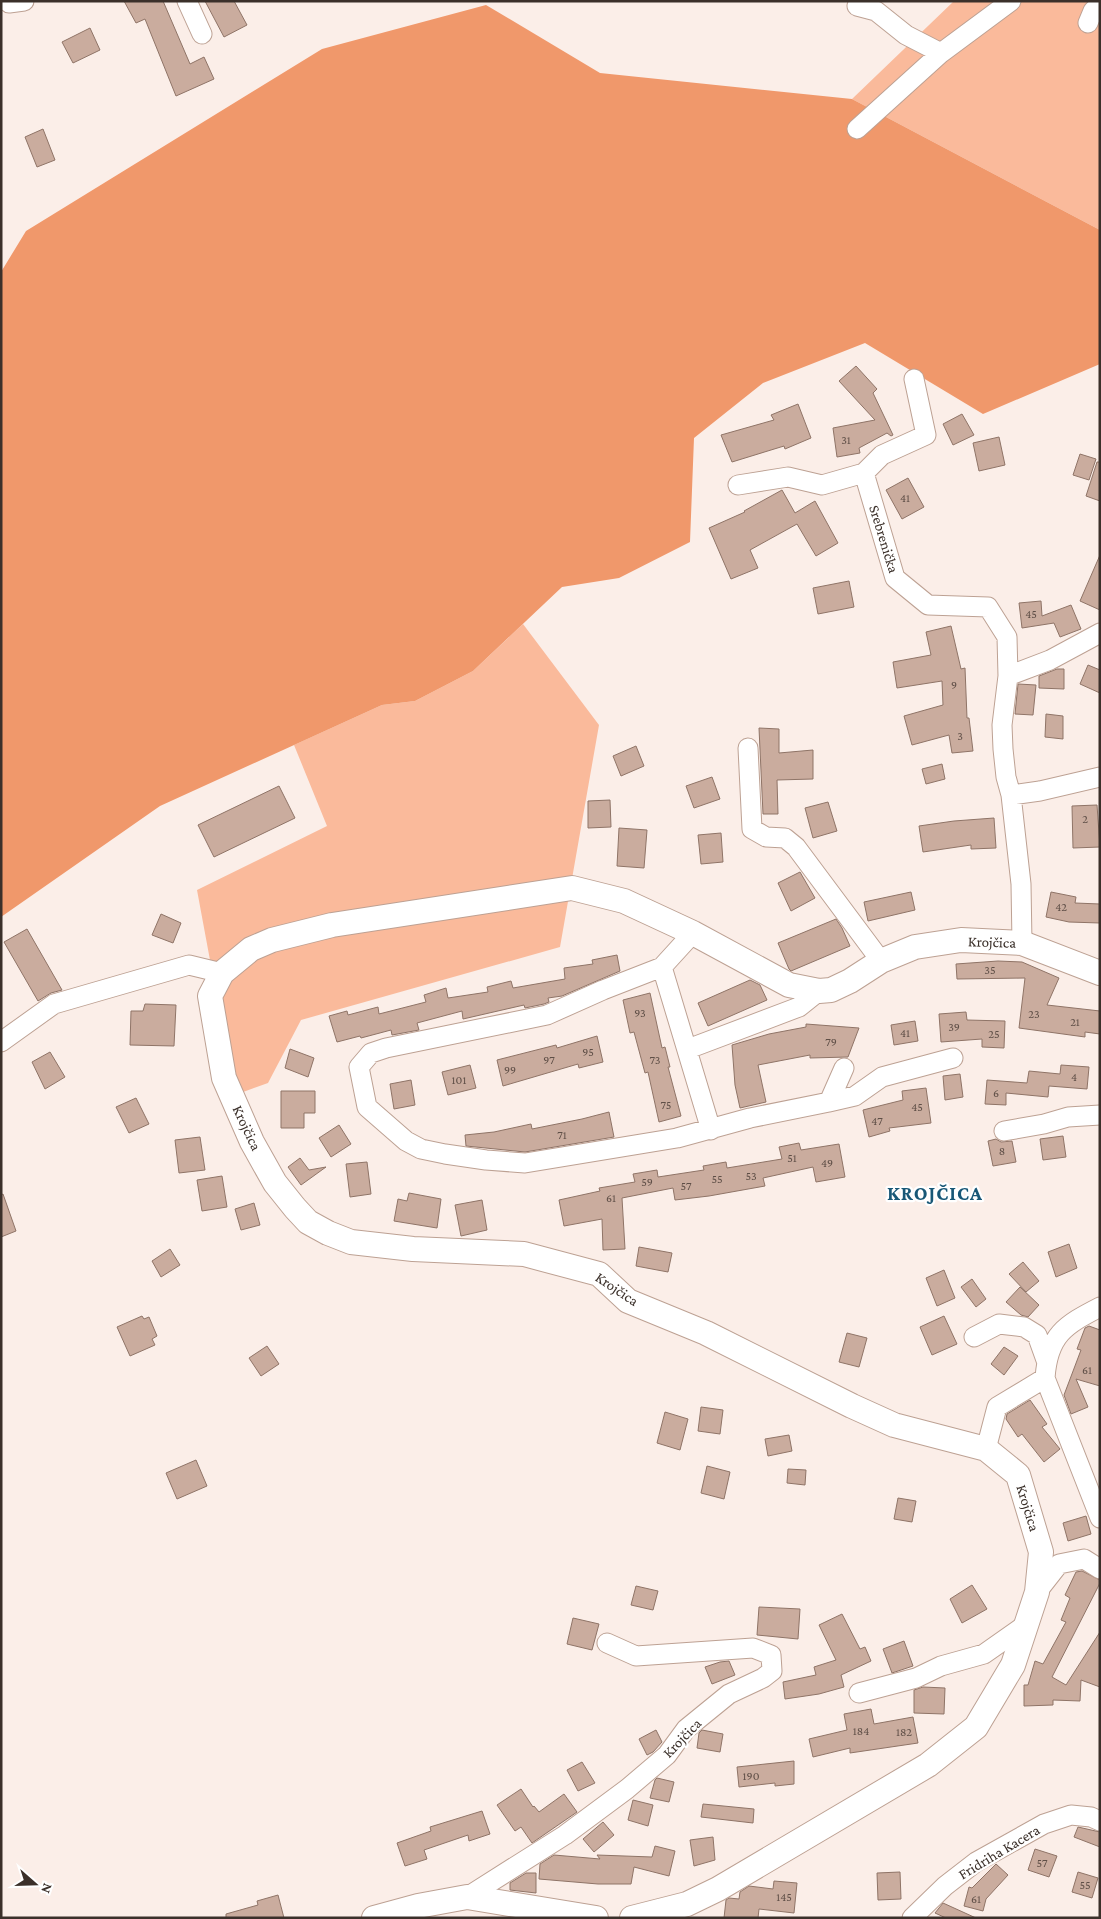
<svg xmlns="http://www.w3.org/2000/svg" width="1101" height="1919" font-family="'Crimson Pro',serif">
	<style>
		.green { fill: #faba9b }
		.forest { fill: #f0986b }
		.building { fill: #caac9e; stroke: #8f7467 }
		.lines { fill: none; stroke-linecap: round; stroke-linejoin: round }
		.minor-casing { stroke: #bda193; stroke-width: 21 }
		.major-casing { stroke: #bda193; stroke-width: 26 }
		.minor { stroke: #fff; stroke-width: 19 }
		.major { stroke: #fff; stroke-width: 24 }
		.labels { text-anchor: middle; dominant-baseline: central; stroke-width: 4.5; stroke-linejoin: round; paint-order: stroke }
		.number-label { font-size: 12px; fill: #5f4f47 }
		.street-label { font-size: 15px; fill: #3b302a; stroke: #fff }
		.district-label { font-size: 20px; font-weight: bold; letter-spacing: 1px; fill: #185776; stroke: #fff }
	</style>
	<rect width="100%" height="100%" fill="#fbeee8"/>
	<path class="green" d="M 954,1 L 1100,1 L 1100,230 L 852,99 Z
		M 523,624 L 599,725 L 560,947 L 301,1020 L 268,1083 L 235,1095 L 197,890 L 327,826 L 294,745 L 382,705 L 415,701 L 473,671 Z"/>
	<path class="forest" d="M 486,5 L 600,73 L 852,99 L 1100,230 L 1100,364 L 983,414 L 865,343 L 763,383 L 694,438 L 690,542 L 619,578 L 562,587 L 473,671 L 415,701 L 382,705 L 160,806 L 1,917 L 1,272 L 26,231 L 322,49 Z"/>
	<path class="building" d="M 124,1 L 163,1 L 190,64 L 204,57 L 214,79 L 176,96 L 145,19 L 136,23 Z
		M 205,1 L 234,1 L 247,25 L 224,37 Z
		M 90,28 L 100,50 L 73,63 L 62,42 Z
		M 43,129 L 55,160 L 37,167 L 25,137 Z
		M 856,366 L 877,389 L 873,393 L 893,435 L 891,436 L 887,433 L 859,448 L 860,453 L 837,457 L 833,428 L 875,420 L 839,381 Z
		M 798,404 L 811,438 L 785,449 L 784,446 L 732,462 L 721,435 L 774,420 L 771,415 Z
		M 962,414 L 974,435 L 953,445 L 943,424 Z
		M 999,437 L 1005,465 L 979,471 L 973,443 Z
		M 1080,454 L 1096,459 L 1089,480 L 1073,475 Z
		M 1097,462 L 1100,462 L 1100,501 L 1086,496 Z
		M 908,478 L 924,507 L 902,519 L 886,490 Z
		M 782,490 L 795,513 L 815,501 L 838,543 L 816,556 L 797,524 L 750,550 L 758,568 L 731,579 L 709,528 L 745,512 L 744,511 Z
		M 1100,555 L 1100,610 L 1080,601 Z
		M 849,581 L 854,607 L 818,614 L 813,588 Z
		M 1041,601 L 1042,616 L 1071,605 L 1081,629 L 1060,637 L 1054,623 L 1022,628 L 1019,603 Z
		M 951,626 L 961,669 L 965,668 L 967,718 L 969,718 L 973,751 L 952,753 L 949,735 L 912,745 L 904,716 L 943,705 L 942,681 L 897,688 L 893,662 L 931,655 L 926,632 Z
		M 1088,665 L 1100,670 L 1100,693 L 1080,684 Z
		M 1057,669 L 1064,669 L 1064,689 L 1039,688 L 1039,676 Z
		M 1018,684 L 1036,685 L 1033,715 L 1015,714 Z
		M 1046,714 L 1063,716 L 1063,739 L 1045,737 Z
		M 759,728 L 779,729 L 779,753 L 813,750 L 813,779 L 777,780 L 778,814 L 763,814 Z
		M 636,746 L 644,766 L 621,776 L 613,756 Z
		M 942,764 L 945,779 L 926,784 L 922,769 Z
		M 712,777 L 720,799 L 694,808 L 686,786 Z
		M 279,786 L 295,818 L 214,857 L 198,825 Z
		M 610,800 L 611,827 L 588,828 L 588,801 Z
		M 828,802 L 837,831 L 813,838 L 805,808 Z
		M 1097,805 L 1100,847 L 1073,848 L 1072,806 Z
		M 994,818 L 996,848 L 971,849 L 971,845 L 923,852 L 919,826 L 954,821 Z
		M 619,828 L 647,830 L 644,868 L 617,866 Z
		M 721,833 L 723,862 L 701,864 L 698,835 Z
		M 800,872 L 815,898 L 791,911 L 778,883 Z
		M 911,892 L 915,910 L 868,921 L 864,902 Z
		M 1051,892 L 1076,897 L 1075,903 L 1100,904 L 1100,923 L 1069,922 L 1046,917 Z
		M 161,914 L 181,923 L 173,943 L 152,935 Z
		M 836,919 L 842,928 L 850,946 L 791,971 L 789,969 L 778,943 Z
		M 27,929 L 62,990 L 51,993 L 38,1001 L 4,942 Z
		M 617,955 L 620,971 L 562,996 L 548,998 L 549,1002 L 544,1004 L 525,1008 L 524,1005 L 463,1019 L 462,1011 L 417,1023 L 419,1030 L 392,1035 L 391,1030 L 361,1038 L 360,1036 L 337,1042 L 329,1016 L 347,1011 L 348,1015 L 378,1007 L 379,1014 L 426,1002 L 424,995 L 446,988 L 448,998 L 488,992 L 487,987 L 511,981 L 513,988 L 565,979 L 564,968 L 593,964 L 592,960 Z
		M 998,961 L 1022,962 L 1059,978 L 1047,1005 L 1100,1011 L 1100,1034 L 1085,1032 L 1085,1037 L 1019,1028 L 1025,978 L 957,979 L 956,964 Z
		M 750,980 L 760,985 L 767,1000 L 708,1026 L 698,1003 Z
		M 650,993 L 662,1048 L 665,1047 L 670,1067 L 668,1067 L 681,1116 L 659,1122 L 648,1072 L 645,1073 L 634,1032 L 630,1033 L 623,1000 Z
		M 145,1004 L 176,1005 L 174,1046 L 130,1045 L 131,1011 L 143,1011 Z
		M 966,1012 L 967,1020 L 1005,1021 L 1004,1048 L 982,1047 L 982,1039 L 941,1042 L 939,1014 Z
		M 915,1021 L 918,1041 L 894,1045 L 891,1025 Z
		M 806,1024 L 859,1028 L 848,1057 L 810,1058 L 810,1055 L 758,1065 L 766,1102 L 740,1108 L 735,1085 L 732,1045 L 769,1034 L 806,1027 Z
		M 597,1036 L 603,1062 L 579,1068 L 578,1064 L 503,1086 L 497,1060 L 556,1045 L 557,1048 Z
		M 290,1049 L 314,1058 L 308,1077 L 285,1068 Z
		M 50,1052 L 65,1077 L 45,1089 L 32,1062 Z
		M 470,1065 L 476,1088 L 448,1095 L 442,1072 Z
		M 1061,1065 L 1089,1067 L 1087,1089 L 1049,1086 L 1048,1097 L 1006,1093 L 1006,1105 L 985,1104 L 987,1080 L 1027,1083 L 1029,1071 L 1060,1074 Z
		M 960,1074 L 963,1097 L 945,1100 L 943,1076 Z
		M 411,1080 L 415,1105 L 394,1109 L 390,1084 Z
		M 926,1088 L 931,1123 L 889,1128 L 890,1131 L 869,1137 L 863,1110 L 903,1100 L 902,1091 Z
		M 281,1091 L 315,1091 L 315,1113 L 304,1113 L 304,1128 L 281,1128 Z
		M 136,1098 L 149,1124 L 129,1133 L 116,1107 Z
		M 609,1112 L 614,1137 L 525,1152 L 466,1146 L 465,1135 L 494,1132 L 531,1124 L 532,1129 L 582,1119 Z
		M 339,1125 L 351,1144 L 331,1157 L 319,1138 Z
		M 1063,1136 L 1066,1157 L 1043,1160 L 1040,1139 Z
		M 200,1137 L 205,1170 L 179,1173 L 175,1140 Z
		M 996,1139 L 1001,1142 L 1012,1141 L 1016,1162 L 993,1166 L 988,1141 Z
		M 799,1143 L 801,1150 L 839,1144 L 845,1177 L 816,1182 L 813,1167 L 763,1178 L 765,1186 L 709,1196 L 675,1200 L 673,1188 L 622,1198 L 625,1249 L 603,1250 L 602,1219 L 564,1226 L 559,1200 L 600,1191 L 599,1188 L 635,1182 L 633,1174 L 657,1170 L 658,1177 L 704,1170 L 703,1166 L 726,1162 L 727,1168 L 782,1159 L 779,1147 Z
		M 300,1158 L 309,1170 L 326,1167 L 301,1185 L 288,1167 Z
		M 367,1162 L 371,1194 L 350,1197 L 346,1164 Z
		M 222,1176 L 227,1207 L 202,1211 L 197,1180 Z
		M 409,1193 L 441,1199 L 437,1228 L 394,1221 L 398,1199 L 407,1201 Z
		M 3,1194 L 16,1231 L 1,1237 L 1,1195 Z
		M 482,1200 L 487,1230 L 461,1236 L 455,1205 Z
		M 254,1203 L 260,1225 L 241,1230 L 235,1209 Z
		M 1069,1244 L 1077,1268 L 1056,1277 L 1048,1252 Z
		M 639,1247 L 672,1253 L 668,1272 L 636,1266 Z
		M 170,1249 L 180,1265 L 161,1277 L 152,1261 Z
		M 1023,1262 L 1039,1281 L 1026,1292 L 1009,1274 Z
		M 944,1270 L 955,1298 L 937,1306 L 926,1278 Z
		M 972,1279 L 986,1299 L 976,1307 L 961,1287 Z
		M 1020,1287 L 1039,1305 L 1028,1317 L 1021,1315 L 1006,1302 Z
		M 142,1316 L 144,1319 L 149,1317 L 157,1336 L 152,1339 L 155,1345 L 130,1356 L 117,1327 Z
		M 944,1316 L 957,1344 L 932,1355 L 920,1327 Z
		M 1089,1326 L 1100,1330 L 1100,1386 L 1076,1379 L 1088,1407 L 1071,1414 L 1064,1395 L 1081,1350 L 1077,1349 L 1085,1328 Z
		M 847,1333 L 867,1338 L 859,1367 L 839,1362 Z
		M 267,1346 L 279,1364 L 261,1376 L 249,1358 Z
		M 1004,1347 L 1018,1356 L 1004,1375 L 991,1364 Z
		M 1030,1400 L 1047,1424 L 1042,1427 L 1060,1449 L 1044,1462 L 1022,1434 L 1018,1437 L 1006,1419 L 1007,1414 Z
		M 701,1407 L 723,1410 L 720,1434 L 698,1431 Z
		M 665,1412 L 688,1419 L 680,1450 L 657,1443 Z
		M 789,1435 L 792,1451 L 768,1456 L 765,1439 Z
		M 196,1460 L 207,1486 L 177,1499 L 166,1473 Z
		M 707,1466 L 730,1472 L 724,1499 L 701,1493 Z
		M 788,1469 L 806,1470 L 805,1485 L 787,1483 Z
		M 898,1498 L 916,1501 L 912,1522 L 894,1519 Z
		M 1086,1516 L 1091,1534 L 1068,1541 L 1063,1523 Z
		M 1082,1571 L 1100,1580 L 1100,1583 L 1052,1677 L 1066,1685 L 1100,1632 L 1100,1687 L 1081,1680 L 1080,1701 L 1053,1700 L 1053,1705 L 1024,1706 L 1024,1685 L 1028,1685 L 1035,1661 L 1043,1664 L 1066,1622 L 1061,1620 L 1070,1598 L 1065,1595 L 1076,1572 Z
		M 972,1585 L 987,1609 L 962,1623 L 950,1599 Z
		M 636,1586 L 658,1591 L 653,1610 L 631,1605 Z
		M 759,1607 L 800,1609 L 798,1639 L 757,1635 Z
		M 842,1614 L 860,1649 L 865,1647 L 871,1661 L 841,1675 L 844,1687 L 819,1694 L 785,1699 L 783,1682 L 816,1675 L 814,1667 L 836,1660 L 819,1625 Z
		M 573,1618 L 599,1624 L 592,1650 L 567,1644 Z
		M 904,1641 L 913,1666 L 892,1673 L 883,1649 Z
		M 729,1661 L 735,1675 L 712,1684 L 705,1667 L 720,1662 Z
		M 923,1687 L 945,1688 L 944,1714 L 914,1713 L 914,1690 Z
		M 871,1709 L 874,1724 L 913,1717 L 918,1743 L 850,1753 L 850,1748 L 813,1757 L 809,1739 L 847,1730 L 844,1714 Z
		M 656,1730 L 662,1742 L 653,1752 L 647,1755 L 639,1739 Z
		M 702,1730 L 723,1734 L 720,1752 L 697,1748 L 699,1733 Z
		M 794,1761 L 794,1784 L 775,1786 L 775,1783 L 739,1787 L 737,1767 Z
		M 582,1762 L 595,1783 L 578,1791 L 567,1770 Z
		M 657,1778 L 674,1782 L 669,1802 L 650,1798 L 655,1780 Z
		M 521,1789 L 533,1807 L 534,1806 L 539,1812 L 564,1794 L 577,1812 L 532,1843 L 521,1827 L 515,1831 L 497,1805 Z
		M 633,1800 L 653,1805 L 648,1826 L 628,1820 Z
		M 703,1804 L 754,1809 L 753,1823 L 701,1817 Z
		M 482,1811 L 490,1834 L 469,1841 L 468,1835 L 424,1850 L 427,1859 L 405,1866 L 397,1843 L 431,1831 L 430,1827 Z
		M 603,1822 L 614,1835 L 594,1852 L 583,1839 Z
		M 1078,1827 L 1100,1832 L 1100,1847 L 1074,1837 Z
		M 713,1837 L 715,1860 L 694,1866 L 690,1840 Z
		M 655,1846 L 675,1851 L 669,1876 L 634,1867 L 631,1884 L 598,1884 L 539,1879 L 540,1864 L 554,1855 L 600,1859 L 597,1855 L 652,1857 Z
		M 1035,1849 L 1057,1856 L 1049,1877 L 1028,1870 Z
		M 996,1864 L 1008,1875 L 986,1899 L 983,1911 L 964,1906 L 969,1887 L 972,1888 Z
		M 900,1872 L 901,1899 L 878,1900 L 877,1873 Z
		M 1078,1872 L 1098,1878 L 1092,1898 L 1072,1892 Z
		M 526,1873 L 536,1873 L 536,1893 L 510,1890 L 510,1883 Z
		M 774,1881 L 797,1883 L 794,1913 L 759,1909 L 758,1918 L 724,1918 L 726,1900 L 729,1898 L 739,1899 L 740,1892 L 749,1886 L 773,1889 Z
		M 278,1895 L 284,1918 L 226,1918 L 226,1914 L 258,1905 L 257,1901 Z
		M 943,1903 L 976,1918 L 946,1918 L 935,1913 Z"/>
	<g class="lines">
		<g class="minor-casing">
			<path id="minor" d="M 7,1 L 9,3 L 24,1
				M 187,1 L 202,34
				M 857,6 L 876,11 L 906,35 L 941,53
				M 1088,23 L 1093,11 L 1100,4
				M 857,129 L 941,53 L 1011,1
				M 864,473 L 882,455 L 926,435 L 914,379
				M 738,485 L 788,477 L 822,485 L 864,473 L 895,578 L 928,605 L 988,607 L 1007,637 L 1008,676 L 1002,725 L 1003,749 L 1006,777 L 1011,795 L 1021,884 L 1022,943
				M 1008,676 L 1050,660 L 1100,633
				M 748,748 L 752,829 L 766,837 L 785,838 L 796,847 L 881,961
				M 1011,795 L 1040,791 L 1100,777
				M 693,933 L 662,967 L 603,990 L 547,1015 L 386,1048 L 371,1053 L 359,1067 L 367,1107 L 406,1141 L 421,1149 L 445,1154 L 486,1160 L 525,1163 L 677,1138 L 750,1118 L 829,1102 L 844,1068
				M 662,967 L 711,1130
				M 1,1042 L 54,1004 L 189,965 L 222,973
				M 688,1049 L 799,1007 L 819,991
				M 829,1102 L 855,1096 L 882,1077 L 953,1058
				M 1004,1131 L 1044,1124 L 1068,1117 L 1100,1115
				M 1100,1307 C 1065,1325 1048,1335 1045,1378 L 1100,1518
				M 974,1337 L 999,1324 L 1024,1327 L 1037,1335 L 1046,1360
				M 986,1449 L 997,1407 L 1045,1378
				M 1037,1592 L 1059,1564 L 1084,1559 L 1100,1569
				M 859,1693 L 916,1678 L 941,1666 L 984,1654 L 1028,1623
				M 467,1897 L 565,1835 L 627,1789 L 667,1755 L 686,1729 L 729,1694 L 763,1678 L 772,1671 L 771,1655 L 753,1648 L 636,1656 L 607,1643
				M 912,1918 L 945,1886 L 976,1862 L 1044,1824 L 1071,1815 L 1091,1817 L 1100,1821"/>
		</g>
		<g class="major-casing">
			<path id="major" d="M 374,1918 L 418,1906 L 467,1897 L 596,1918
				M 632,1918 L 687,1904 L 718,1889 L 928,1765 L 976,1727 L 1013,1665 L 1037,1592 L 1041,1552 L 1018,1475 L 986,1449 L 894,1425 L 852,1406 L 706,1333 L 628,1301 L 599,1274 L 524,1254 L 413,1249 L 351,1242 L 328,1233 L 308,1222 L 295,1208 L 275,1183 L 252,1142 L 224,1078 L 210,996 L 222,973 L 251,949 L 272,940 L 332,925 L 572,888 L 624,901 L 693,933 L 789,985 L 819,991 L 831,990 L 850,981 L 881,961 L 915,947 L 961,940 L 1022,943 L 1100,973"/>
		</g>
		<use href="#minor" class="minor"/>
		<use href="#major" class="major"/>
	</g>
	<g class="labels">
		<g class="number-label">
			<text x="846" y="440">31</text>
			<text x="905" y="498">41</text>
			<text x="1031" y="614">45</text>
			<text x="954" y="685">9</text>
			<text x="960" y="736">3</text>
			<text x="1085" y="819">2</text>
			<text x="1061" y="907">42</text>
			<text x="990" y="970">35</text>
			<text x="640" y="1013">93</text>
			<text x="1034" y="1014">23</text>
			<text x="1075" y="1022">21</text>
			<text x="954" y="1027">39</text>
			<text x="905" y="1033">41</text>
			<text x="994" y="1034">25</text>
			<text x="831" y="1042">79</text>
			<text x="588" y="1052">95</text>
			<text x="549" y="1060">97</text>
			<text x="655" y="1060">73</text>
			<text x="510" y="1070">99</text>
			<text x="1074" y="1077">4</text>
			<text x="459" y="1080">101</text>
			<text x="996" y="1093">6</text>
			<text x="666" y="1105">75</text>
			<text x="917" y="1107">45</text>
			<text x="877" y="1121">47</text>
			<text x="562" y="1135">71</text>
			<text x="1002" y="1151">8</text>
			<text x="792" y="1158">51</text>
			<text x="827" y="1163">49</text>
			<text x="751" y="1176">53</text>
			<text x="717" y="1179">55</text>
			<text x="647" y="1182">59</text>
			<text x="686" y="1186">57</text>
			<text x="611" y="1198">61</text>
			<text x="1087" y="1370">61</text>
			<text x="861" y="1731">184</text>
			<text x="904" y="1732">182</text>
			<text x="751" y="1776">190</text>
			<text x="1042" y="1863">57</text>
			<text x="1085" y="1885">55</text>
			<text x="784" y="1897">145</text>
			<text x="976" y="1899">61</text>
		</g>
		<g class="street-label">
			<text transform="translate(884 539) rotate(73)">Srebrenička</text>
			<text transform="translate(992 942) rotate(2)">Krojčica</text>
			<text transform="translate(247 1128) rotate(65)">Krojčica</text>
			<text transform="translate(617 1289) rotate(34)">Krojčica</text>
			<text transform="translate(1028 1508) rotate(73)">Krojčica</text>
			<text transform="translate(682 1738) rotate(-46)">Krojčica</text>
			<text transform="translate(999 1852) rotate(-31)">Fridriha Kacera</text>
		</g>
		<g class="district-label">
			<text x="935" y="1193">KROJČICA</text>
		</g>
	</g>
	<rect width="1101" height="1919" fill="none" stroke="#3b302a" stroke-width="5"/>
	<g transform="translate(35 1884) rotate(110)" stroke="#ffffff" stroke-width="4" paint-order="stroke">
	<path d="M0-4L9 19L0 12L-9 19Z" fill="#3b302a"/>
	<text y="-8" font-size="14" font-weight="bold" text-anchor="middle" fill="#3b302a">N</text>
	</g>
</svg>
